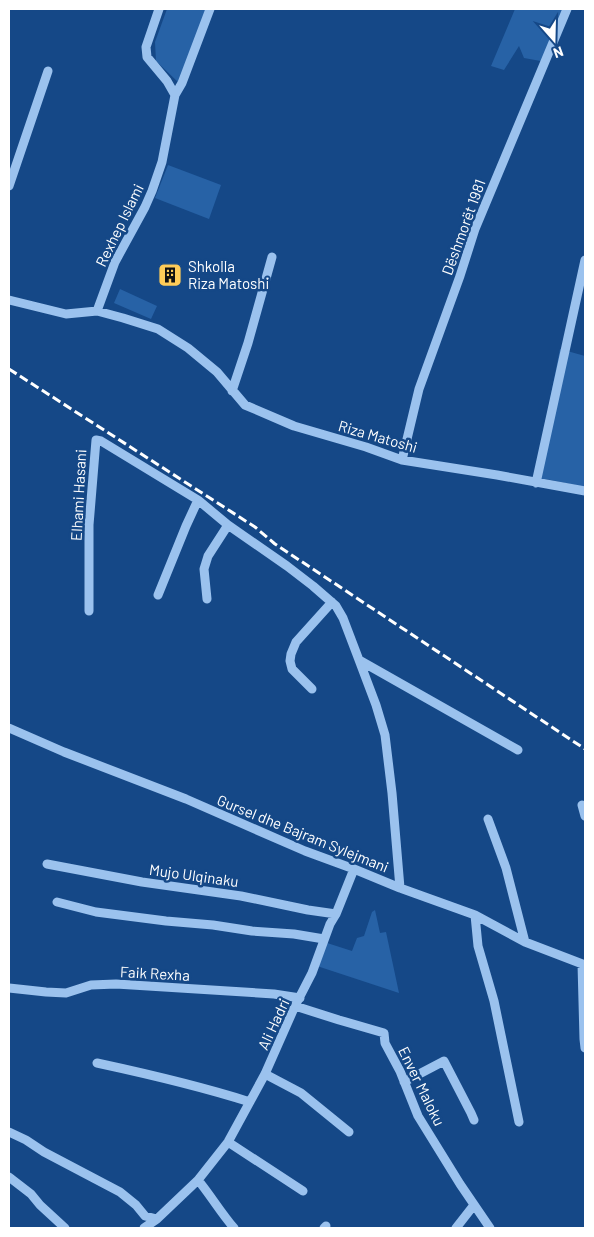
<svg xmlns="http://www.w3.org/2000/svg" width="594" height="1237" font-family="Barlow,sans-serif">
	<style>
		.green { fill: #2762a6 }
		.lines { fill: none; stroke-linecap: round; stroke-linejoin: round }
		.minor { stroke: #9bc2ee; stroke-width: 9 }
		.rail { stroke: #fff; stroke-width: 3; stroke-dasharray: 9 4; stroke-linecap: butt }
		.labels { text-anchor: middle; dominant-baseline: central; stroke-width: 5; stroke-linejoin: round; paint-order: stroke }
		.street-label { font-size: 15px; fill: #fff; stroke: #154887 }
		.poi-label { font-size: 15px; fill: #fff; stroke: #154887; text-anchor: start }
	</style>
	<rect width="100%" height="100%" fill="#154887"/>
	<path class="green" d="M 167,9 L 206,9 L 179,83 L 156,61 L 155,42 Z
		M 515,9 L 568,9 L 546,62 L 524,58 L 519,46 L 504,70 L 491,66 Z
		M 168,165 L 221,185 L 209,219 L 155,198 Z
		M 120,289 L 157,306 L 151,319 L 114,303 Z
		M 560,349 L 585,356 L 585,487 L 546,479 L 534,480 Z
		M 375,910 L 380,933 L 386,932 L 399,993 L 317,966 L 324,942 L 352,951 L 357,938 L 364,936 L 372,912 Z"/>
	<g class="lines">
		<path class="minor" d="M 159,9 L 146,47 L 147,57 L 167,81 L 175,95
			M 9,186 L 48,71
			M 9,300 L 66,314 L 97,311 L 123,318 L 158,329 L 188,348 L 217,372 L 245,405 L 294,426 L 366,447 L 402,460 L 497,475 L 585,491
			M 97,311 L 115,262 L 145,207 L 152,191 L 162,162 L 175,95 L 182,83 L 210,9
			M 232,391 L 248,343 L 272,257
			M 402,460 L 419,389 L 460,276 L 475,229 L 567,9
			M 536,483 L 585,260
			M 158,595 L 186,526 L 198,500
			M 207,599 L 204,569 L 208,556 L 228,525
			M 89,611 L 89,525 L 96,440 L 101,441 L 198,500 L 228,525 L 287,566 L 313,586 L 336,606 L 343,618 L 359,660 L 376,705 L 385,735 L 392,793 L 400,888
			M 359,660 L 518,750
			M 312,689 L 292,669 L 290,661 L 291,654 L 296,642 L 332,602
			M 9,728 L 64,752 L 186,799 L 305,851 L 354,869 L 400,888 L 475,915 L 525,942 L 585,965
			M 582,805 L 585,816
			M 488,819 L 506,868 L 525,942
			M 47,864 L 142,882 L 241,896 L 308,910 L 336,914
			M 57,902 L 96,912 L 166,921 L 213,925 L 252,931 L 294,934 L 324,939
			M 475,915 L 478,946 L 494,1001 L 519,1122
			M 582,964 L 584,1039 L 585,1048
			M 9,988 L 46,992 L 66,993 L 91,985 L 116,984 L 274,994 L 300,998
			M 295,1006 L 339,1020 L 384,1033 L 385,1043 L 400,1071 L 418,1116 L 460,1184 L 490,1228
			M 97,1063 C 148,1074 200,1086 250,1102
			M 265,1074 L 301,1093 L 349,1132
			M 404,1082 L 444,1061 L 471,1113 L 474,1120
			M 9,1132 L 26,1140 L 44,1152 L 120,1192 L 136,1205 L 145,1216 L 157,1219
			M 228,1142 L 303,1191
			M 9,1177 L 31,1194 L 40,1205 L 65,1228
			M 198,1180 C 211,1196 221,1213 234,1228
			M 144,1228 L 157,1219 L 198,1180 L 228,1142 L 265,1074 L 295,1006 L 312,973 L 330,924 L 336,914 L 354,869
			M 324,1228 L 326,1226
			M 456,1228 L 474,1205"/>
		<path class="rail" d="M 9,369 L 255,527 L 275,544 L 585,749"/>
	</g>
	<defs>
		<g id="building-square" transform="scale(1.25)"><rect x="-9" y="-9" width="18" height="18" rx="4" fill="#ffcc58" stroke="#154887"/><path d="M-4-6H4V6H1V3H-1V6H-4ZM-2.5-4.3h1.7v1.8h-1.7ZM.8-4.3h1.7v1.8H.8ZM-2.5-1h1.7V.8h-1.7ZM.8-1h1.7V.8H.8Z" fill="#111"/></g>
	</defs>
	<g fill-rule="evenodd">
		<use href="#building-square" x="170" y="275"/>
	</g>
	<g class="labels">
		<g class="street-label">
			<text transform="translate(119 225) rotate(-64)">Rexhep Islami</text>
			<text transform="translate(463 227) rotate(-70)">Dëshmorët 1981</text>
			<text transform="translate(378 436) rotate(16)">Riza Matoshi</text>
			<text transform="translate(78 495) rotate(-87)">Elhami Hasani</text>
			<text transform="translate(303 833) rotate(22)">Gursel dhe Bajram Sylejmani</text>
			<text transform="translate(194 875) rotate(8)">Mujo Ulqinaku</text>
			<text transform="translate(155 973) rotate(3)">Faik Rexha</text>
			<text transform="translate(273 1024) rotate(-65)">Ali Hadri</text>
			<text transform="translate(422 1086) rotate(64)">Enver Maloku</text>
		</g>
		<g class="poi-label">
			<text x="188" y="266">Shkolla<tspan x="188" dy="17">Riza Matoshi</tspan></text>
		</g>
	</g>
	<rect width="594" height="1237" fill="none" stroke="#ffffff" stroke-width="20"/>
	<g transform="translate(554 40) rotate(160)" stroke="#154887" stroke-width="4" paint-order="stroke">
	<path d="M0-4L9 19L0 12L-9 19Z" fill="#ffffff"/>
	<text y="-8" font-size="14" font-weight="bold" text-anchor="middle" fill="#ffffff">N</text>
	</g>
</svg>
